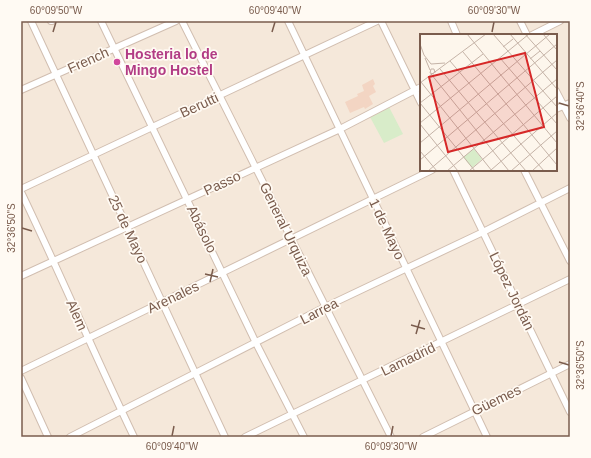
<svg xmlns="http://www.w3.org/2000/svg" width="591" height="458" font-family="Helvetica,sans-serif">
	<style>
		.residential { fill: #f5e8da; fill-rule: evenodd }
		.green { fill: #d8ecc9 }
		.building { fill: #f3d5c3 }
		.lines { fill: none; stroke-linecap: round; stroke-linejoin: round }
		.minor-casing { stroke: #d1beb0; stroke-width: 8 }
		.minor { stroke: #fff; stroke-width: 6 }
		.ticks { fill: none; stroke: #7a5c4d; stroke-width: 1.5 }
		.hotel-dot { fill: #d1479c; stroke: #fffaf3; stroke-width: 1.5 }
		.labels { text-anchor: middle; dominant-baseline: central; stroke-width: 3.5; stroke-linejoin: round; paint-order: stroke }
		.hotel-label { font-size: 14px; font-weight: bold; fill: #b23c85; stroke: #fffaf3; text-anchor: start }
		.street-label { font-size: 14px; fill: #7a5c4d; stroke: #fffaf3 }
		.inset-road { fill: none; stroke: #c5b3a7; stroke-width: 1 }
		.view { fill: #d62828; fill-opacity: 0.15; stroke: #d62828; stroke-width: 2 }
		.inset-edge { fill: none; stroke: #7a5c4d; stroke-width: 2 }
		.neatline { fill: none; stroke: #7a5c4d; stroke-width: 1.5 }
		.ticks-label { font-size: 10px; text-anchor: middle; fill: #7a5c4d }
	</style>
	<rect width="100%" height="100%" fill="#fdf6ec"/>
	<path class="residential" d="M 21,21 L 570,21 L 570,437 L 21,437 ZM 421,35 L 556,35 L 556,170 L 421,170 Z"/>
	<path class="green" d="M 389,107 L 403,134 L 384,143 L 370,117 Z"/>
	<path class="building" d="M 373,79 L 375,84 L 373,86 L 376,92 L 369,96 L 373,104 L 365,109 L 364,107 L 350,113 L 345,102 L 358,96 L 357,94 L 364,91 L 362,85 Z"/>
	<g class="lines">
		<g class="minor-casing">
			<path id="minor" d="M 31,21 L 225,437
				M 51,21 L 52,21
				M 101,21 L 256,343 L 304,437
				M 182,21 L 391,437
				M 288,21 L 487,437
				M 381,21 L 421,103
				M 451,21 L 457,35
				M 520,21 L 527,35
				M 532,35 L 560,21
				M 21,90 L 176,21
				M 556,91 L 570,118
				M 556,109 L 570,103
				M 453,170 L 570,412
				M 524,170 L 570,261
				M 21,189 L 377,21
				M 21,192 C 60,273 95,356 134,437
				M 21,276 L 340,129 L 421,87
				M 21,371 L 432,170
				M 21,378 L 48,437
				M 70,437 L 325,307 L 483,232 L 570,188
				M 245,437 L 570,279
				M 423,437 L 570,364"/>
		</g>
		<use href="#minor" class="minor"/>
	</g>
	<path class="ticks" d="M 53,32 L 56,22M 272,32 L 275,22M 492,32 L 494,22M 559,103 L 569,106M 22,228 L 32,231M 205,274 L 218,277M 210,282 L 213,269M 411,325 L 425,329M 416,334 L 420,320M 559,362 L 569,365M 172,436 L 174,426M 391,436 L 393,426"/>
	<circle class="hotel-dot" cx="117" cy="62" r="4"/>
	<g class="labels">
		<g class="hotel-label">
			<text x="125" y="54">Hosteria lo de<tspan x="125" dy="16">Mingo Hostel</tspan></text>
		</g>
		<g class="street-label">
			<text transform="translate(88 60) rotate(-24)">French</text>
			<text transform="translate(199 105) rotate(-25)">Berutti</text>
			<text transform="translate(222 183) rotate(-25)">Passo</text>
			<text transform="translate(128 229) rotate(65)">25 de Mayo</text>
			<text transform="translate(202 229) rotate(64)">Abásolo</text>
			<text transform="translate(286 229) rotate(64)">General Urquiza</text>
			<text transform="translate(387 229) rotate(65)">1 de Mayo</text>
			<text transform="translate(512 291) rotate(64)">López Jordán</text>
			<text transform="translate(173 297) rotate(-26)">Arenales</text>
			<text transform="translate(319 311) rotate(-27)">Larrea</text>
			<text transform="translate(77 315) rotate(66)">Alem</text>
			<text transform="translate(408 359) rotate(-26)">Lamadrid</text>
			<text transform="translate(496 400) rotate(-26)">Güemes</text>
		</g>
	</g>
	<g transform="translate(420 34)">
		<rect width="137" height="137" fill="#fdf6ec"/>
		<path d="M 54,115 L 62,125 L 52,134 L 43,123 Z" fill="#d8ecc9"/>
		<path class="inset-road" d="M 47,0 L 137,109M 73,0 L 137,73M 90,0 L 137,55M 105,0 L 137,36M 123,0 L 137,16M 0,10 L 4,21 L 11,30 L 25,29M 83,13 L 93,5M 43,18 L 137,131M 5,24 L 10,36M 80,24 L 137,90M 110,25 L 120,17M 30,27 L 124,137M 20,35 L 106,137M 11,40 L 89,137M 14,40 L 10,39 L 11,35 L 14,35 L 15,39M 1,48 L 72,137M 0,49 L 66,0M 0,69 L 55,137M 0,69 L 63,20M 0,89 L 109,0M 0,90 L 38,137M 0,109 L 130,0M 0,117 L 17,137M 0,126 L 137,10M 71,136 L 137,79M 8,137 L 137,26M 27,137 L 137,45M 49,137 L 137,62M 91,137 L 137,97M 112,137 L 137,114"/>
		<path class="view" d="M 105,19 L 124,93 L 28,118 L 9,43 Z"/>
		<rect width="137" height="137" class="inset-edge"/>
	</g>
	<rect width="591" height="458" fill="none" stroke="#fffaf3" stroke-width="44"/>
	<rect x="22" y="22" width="547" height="414" class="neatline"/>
	<g class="ticks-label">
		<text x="56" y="14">60°09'50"W</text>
		<text x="275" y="14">60°09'40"W</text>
		<text x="494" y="14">60°09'30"W</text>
		<text transform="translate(580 106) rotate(-90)" y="4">32°36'40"S</text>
		<text transform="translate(11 228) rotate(-90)" y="4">32°36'50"S</text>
		<text transform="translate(580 365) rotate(-90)" y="4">32°36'50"S</text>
		<text x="172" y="450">60°09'40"W</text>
		<text x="391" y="450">60°09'30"W</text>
	</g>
</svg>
